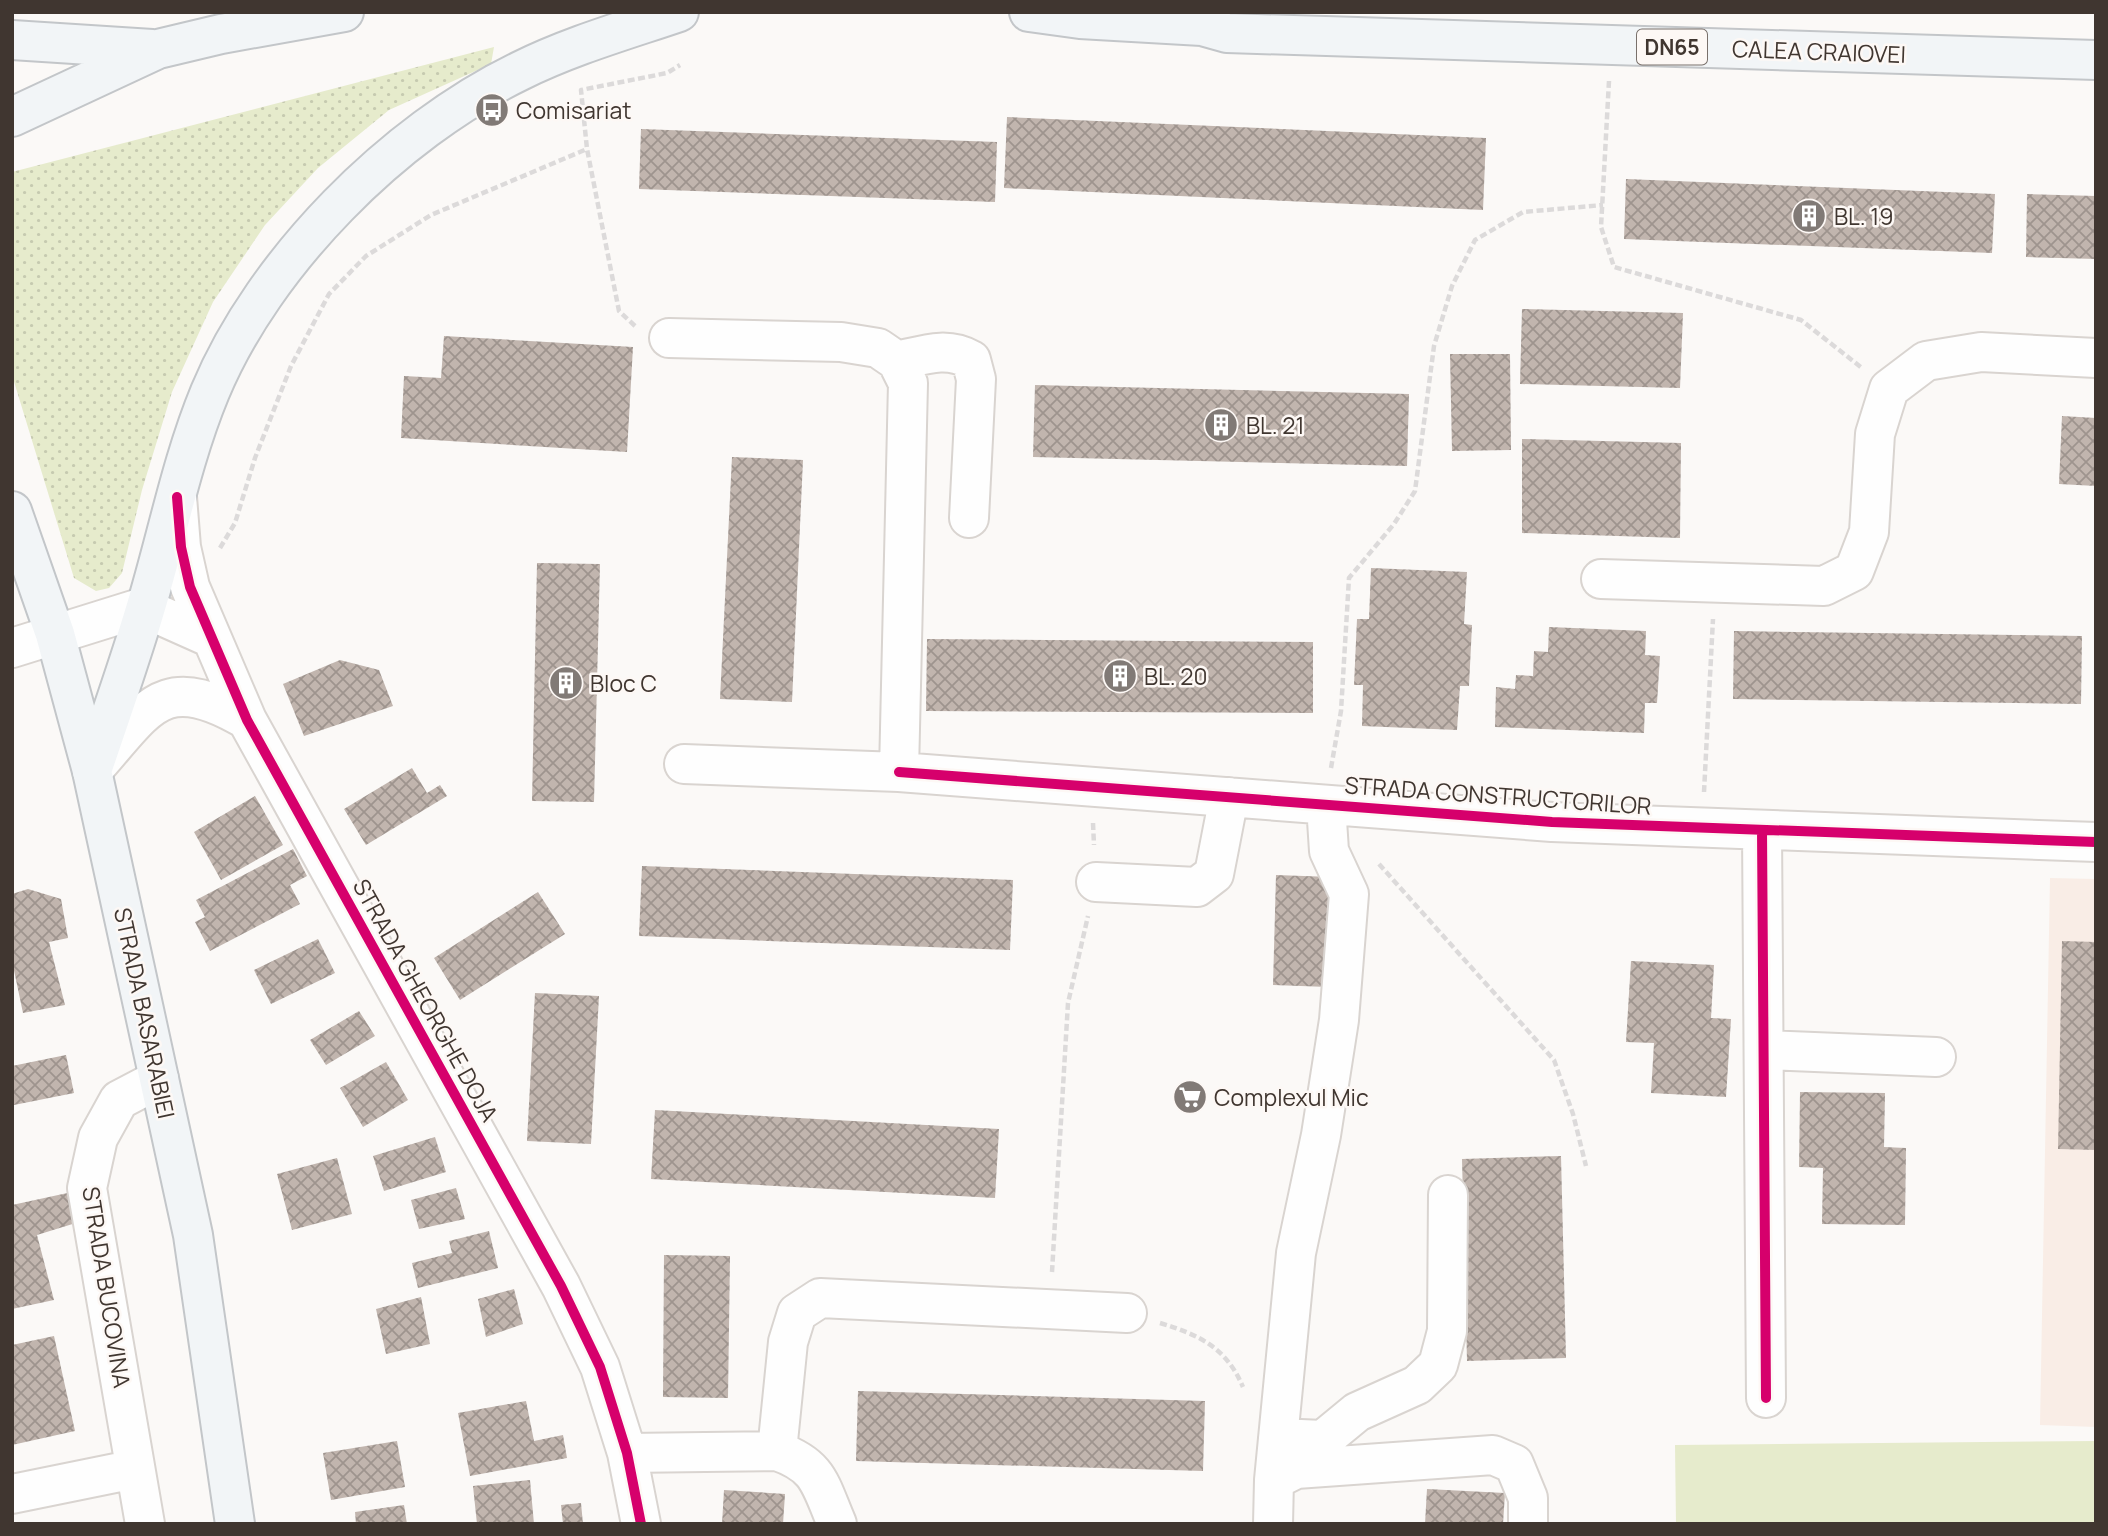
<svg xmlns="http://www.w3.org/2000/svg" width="2108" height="1536" font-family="Manrope,sans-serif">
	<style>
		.built { fill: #f9ede6 }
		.grass { fill: url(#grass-dots) }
		.pitch { fill: #e6ebcc }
		.building { fill: url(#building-cross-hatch) }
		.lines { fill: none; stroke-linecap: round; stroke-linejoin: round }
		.minor-casing { stroke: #d9d4d0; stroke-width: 42 }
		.major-casing { stroke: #c3c6c9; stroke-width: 42 }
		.path { stroke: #dcdada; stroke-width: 4.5; stroke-dasharray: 7 3.5; stroke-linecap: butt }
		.minor { stroke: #fefefe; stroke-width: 38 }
		.major { stroke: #f2f5f7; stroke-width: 38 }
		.cycleway-casing { stroke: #fdf8f5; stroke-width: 15 }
		.cycleway { stroke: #d6006c; stroke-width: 10 }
		.labels { text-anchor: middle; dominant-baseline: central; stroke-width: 5; stroke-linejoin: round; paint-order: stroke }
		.shield { fill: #fdf8f5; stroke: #79706b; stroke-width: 2 }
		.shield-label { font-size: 21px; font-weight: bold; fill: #403630 }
		.street-label { font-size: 23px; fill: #403630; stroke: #fdf8f5 }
		.poi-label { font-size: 23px; fill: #403630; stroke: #fdf8f5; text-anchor: start }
	</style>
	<defs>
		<pattern id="grass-dots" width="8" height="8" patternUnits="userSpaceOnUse" patternTransform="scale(1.75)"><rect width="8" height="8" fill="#e6ebcc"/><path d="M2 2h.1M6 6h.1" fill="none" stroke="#c6cab0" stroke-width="1.8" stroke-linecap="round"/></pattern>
		<pattern id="building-cross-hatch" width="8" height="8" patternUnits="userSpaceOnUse" patternTransform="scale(1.75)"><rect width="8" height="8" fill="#c1b5ae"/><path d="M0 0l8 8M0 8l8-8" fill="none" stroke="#9e948e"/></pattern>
	</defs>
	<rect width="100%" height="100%" fill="#fbf9f7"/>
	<path class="built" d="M 2050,878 L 2096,879 L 2096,1427 L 2040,1425 Z"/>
	<path class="grass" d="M 494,47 L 491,64 L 389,110 L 318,168 L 265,225 L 213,302 L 172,392 L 142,490 L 122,573 L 109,588 L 96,591 L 74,578 L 12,375 L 12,172 Z"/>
	<path class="pitch" d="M 2096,1441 L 2096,1524 L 1676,1524 L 1675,1445 Z"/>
	<path class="building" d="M 1007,117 L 1486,138 L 1483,210 L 1004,188 Z
		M 641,129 L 997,142 L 995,202 L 639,189 Z
		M 1626,179 L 1995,194 L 1992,253 L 1624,239 Z
		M 2027,194 L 2096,196 L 2096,259 L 2026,257 Z
		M 1522,309 L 1683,313 L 1680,388 L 1520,384 Z
		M 444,336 L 633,347 L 627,452 L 401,438 L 404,376 L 441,378 Z
		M 1450,354 L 1510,354 L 1511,450 L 1452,451 Z
		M 1035,385 L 1409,394 L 1407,466 L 1033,457 Z
		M 2062,416 L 2096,418 L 2096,486 L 2059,484 Z
		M 1522,439 L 1681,443 L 1680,538 L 1522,533 Z
		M 732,457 L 803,460 L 792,702 L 720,699 Z
		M 537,563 L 600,564 L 594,802 L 532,801 Z
		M 1371,568 L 1467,572 L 1464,624 L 1472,625 L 1469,686 L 1460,686 L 1457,730 L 1362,726 L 1363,685 L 1354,685 L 1357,619 L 1369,619 Z
		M 1549,627 L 1646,631 L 1645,655 L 1660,656 L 1657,703 L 1645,703 L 1644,733 L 1495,727 L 1496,687 L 1515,689 L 1516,675 L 1533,676 L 1534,651 L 1548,652 Z
		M 1734,631 L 2082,636 L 2081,704 L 1733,699 Z
		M 927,639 L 1313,642 L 1313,713 L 926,711 Z
		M 340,660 L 379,670 L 393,706 L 304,736 L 283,684 Z
		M 412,768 L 427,793 L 440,785 L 447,796 L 366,845 L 344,809 Z
		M 255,796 L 283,845 L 221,880 L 194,832 Z
		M 293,849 L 307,876 L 290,885 L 300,904 L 210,951 L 195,922 L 205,917 L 196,900 Z
		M 642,866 L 1013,880 L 1010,950 L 639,936 Z
		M 1276,875 L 1332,877 L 1328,987 L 1273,985 Z
		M 28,889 L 61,899 L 68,938 L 49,942 L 65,1005 L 23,1013 L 12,961 L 12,894 Z
		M 538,892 L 565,934 L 460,1000 L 434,958 Z
		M 318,939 L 335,973 L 271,1004 L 254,970 Z
		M 2062,941 L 2096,942 L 2096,1150 L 2058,1149 Z
		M 1631,961 L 1714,965 L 1711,1018 L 1731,1019 L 1726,1097 L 1651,1093 L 1654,1043 L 1626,1042 Z
		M 535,993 L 599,996 L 591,1144 L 527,1141 Z
		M 359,1011 L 375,1036 L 326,1065 L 310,1040 Z
		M 66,1055 L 74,1093 L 14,1105 L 12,1066 Z
		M 386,1062 L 408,1100 L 363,1127 L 340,1088 Z
		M 1800,1092 L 1885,1093 L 1884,1147 L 1906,1148 L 1905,1225 L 1822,1224 L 1823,1168 L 1799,1167 Z
		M 655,1110 L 999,1129 L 995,1198 L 651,1179 Z
		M 435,1137 L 446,1172 L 384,1191 L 373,1156 Z
		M 1561,1156 L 1566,1358 L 1467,1361 L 1462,1159 Z
		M 337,1158 L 352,1214 L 292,1230 L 277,1174 Z
		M 456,1188 L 465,1219 L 419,1229 L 411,1200 Z
		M 72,1192 L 79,1222 L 37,1235 L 54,1300 L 12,1309 L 12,1205 Z
		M 489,1231 L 498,1268 L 418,1288 L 412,1263 L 452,1253 L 449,1241 Z
		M 664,1255 L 730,1256 L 728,1398 L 663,1397 Z
		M 514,1289 L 523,1324 L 486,1337 L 478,1299 Z
		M 421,1297 L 430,1344 L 386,1354 L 376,1309 Z
		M 54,1336 L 75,1431 L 12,1445 L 12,1345 Z
		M 858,1391 L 1205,1401 L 1203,1471 L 856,1461 Z
		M 526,1401 L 534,1441 L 563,1435 L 567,1458 L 470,1476 L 458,1413 Z
		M 397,1441 L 405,1487 L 331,1500 L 323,1453 Z
		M 530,1480 L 534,1524 L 477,1524 L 473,1486 Z
		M 1427,1489 L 1505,1493 L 1503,1524 L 1425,1524 Z
		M 724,1490 L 785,1494 L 783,1524 L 722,1524 Z
		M 581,1503 L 583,1524 L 563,1524 L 561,1505 Z
		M 404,1505 L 407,1524 L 356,1524 L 355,1512 Z"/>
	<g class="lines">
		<g class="minor-casing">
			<path id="minor" d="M 669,338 L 841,342 L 878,348 L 897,361 L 908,383 L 899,772 L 684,764
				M 897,361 C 924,355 947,346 971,360 L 976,379 L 969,518
				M 177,497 L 181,547 L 190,587 L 247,720 L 561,1286 L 600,1367 L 627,1453 L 641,1524
				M 1601,579 L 1824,586 L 1854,571 L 1869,532 L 1875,434 L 1889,389 L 1926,361 L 1981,352 L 2096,358
				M 12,648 L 137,609 L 153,612 L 209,637
				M 92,771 C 148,709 161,669 247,720
				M 899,772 L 1552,822 L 2096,842
				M 1762,830 L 1766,1398
				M 1096,882 L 1197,887 L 1214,874 L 1229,797
				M 1764,1050 L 1936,1057
				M 1278,1438 L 1323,1440 L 1357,1412 L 1417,1385 L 1438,1365 L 1447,1331 L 1448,1195
				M 777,1451 L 788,1342 L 797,1313 L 820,1298 L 1127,1313
				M 627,1453 L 777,1451 C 820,1466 820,1485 837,1524
				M 1274,1480 L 1296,1253 L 1321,1135 L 1339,1020 L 1349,894 L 1329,851 L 1326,805
				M 12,1494 L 135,1469
				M 145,1524 L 87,1188 L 98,1138 L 119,1100 L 159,1079
				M 1273,1524 L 1274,1480 L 1296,1469 L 1493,1455 L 1514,1464 L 1528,1498 L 1528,1524"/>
		</g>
		<g class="major-casing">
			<path id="major" d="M 1029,12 L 1080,19 L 1202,26
				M 1184,12 L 1202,26 L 1227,33 L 2096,60
				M 12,40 L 152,49
				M 12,117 L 158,49 L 221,34 L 344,12
				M 12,511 L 55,634 L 92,771 L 193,1235 L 235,1524
				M 92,771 C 110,717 129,664 145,610 C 167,538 181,462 210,392 C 264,262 394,132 520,71 C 570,46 626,30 679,12"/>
		</g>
		<path class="path" d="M 1609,81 L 1601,227 L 1614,267 L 1801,320 L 1862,368
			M 635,326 L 619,311 L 587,149 L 581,90 L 667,73 L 680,65
			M 220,548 L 235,523 L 255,458 L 291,366 L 329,294 L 366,256 L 431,215 L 587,149
			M 1331,768 L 1341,711 L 1349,578 L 1394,524 L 1415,491 L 1434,346 L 1452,286 L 1475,240 L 1523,212 L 1603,205
			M 1704,792 L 1713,619
			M 1093,823 L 1094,845
			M 1379,864 L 1554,1060 L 1573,1114 L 1586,1166
			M 1052,1272 L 1068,1003 L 1088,916
			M 1160,1323 C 1199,1335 1226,1347 1243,1387"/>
		<use href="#minor" class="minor"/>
		<use href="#major" class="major"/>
		<g class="cycleway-casing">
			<path id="cycleway" d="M 177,497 L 181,547 L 190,587 L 247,720 L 561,1286 L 600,1367 L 627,1453 L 641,1524
				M 899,772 L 1552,822 L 2096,842
				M 1762,830 L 1766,1398"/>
		</g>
		<use href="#cycleway" class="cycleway"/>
	</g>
	<defs>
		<g id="bus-disc" transform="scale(1.75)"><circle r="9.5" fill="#817a76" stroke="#fdf8f5"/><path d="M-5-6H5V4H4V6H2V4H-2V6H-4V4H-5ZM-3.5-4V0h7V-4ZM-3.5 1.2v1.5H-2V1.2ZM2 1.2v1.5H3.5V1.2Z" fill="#fff"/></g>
		<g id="building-disc" transform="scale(1.75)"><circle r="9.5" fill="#817a76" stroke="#fdf8f5"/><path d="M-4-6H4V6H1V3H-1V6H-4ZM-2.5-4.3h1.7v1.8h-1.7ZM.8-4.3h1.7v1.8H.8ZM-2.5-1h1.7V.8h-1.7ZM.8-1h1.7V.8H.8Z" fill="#fff"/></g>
		<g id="supermarket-disc" transform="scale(1.75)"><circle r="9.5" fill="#817a76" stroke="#fdf8f5"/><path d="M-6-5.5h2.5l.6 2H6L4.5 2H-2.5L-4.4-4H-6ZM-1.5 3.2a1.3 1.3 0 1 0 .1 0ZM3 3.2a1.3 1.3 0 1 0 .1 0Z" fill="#fff"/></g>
	</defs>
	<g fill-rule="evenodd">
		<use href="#bus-disc" x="492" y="110"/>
		<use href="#building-disc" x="1809" y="216"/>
		<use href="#building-disc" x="1221" y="425"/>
		<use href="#building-disc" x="1120" y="676"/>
		<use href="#building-disc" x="566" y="683"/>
		<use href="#supermarket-disc" x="1190" y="1097"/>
	</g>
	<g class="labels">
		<rect class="shield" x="1637" y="29.5" width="70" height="35" rx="5"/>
		<g class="shield-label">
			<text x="1672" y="47">DN65</text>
		</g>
		<g class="street-label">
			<text transform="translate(1819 51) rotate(2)">CALEA CRAIOVEI</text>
			<text transform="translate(1498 795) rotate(4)">STRADA CONSTRUCTORILOR</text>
			<text transform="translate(426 1000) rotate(61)">STRADA GHEORGHE DOJA</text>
			<text transform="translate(145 1013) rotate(78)">STRADA BASARABIEI</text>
			<text transform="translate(107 1287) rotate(81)">STRADA BUCOVINA</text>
		</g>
		<g class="poi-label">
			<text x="516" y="110">Comisariat</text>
			<text x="1834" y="216">BL. 19</text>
			<text x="1246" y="425">BL. 21</text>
			<text x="1144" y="676">BL. 20</text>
			<text x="590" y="683">Bloc C</text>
			<text x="1214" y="1097">Complexul Mic</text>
		</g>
	</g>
	<rect width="2108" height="1536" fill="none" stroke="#403630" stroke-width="28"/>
</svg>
